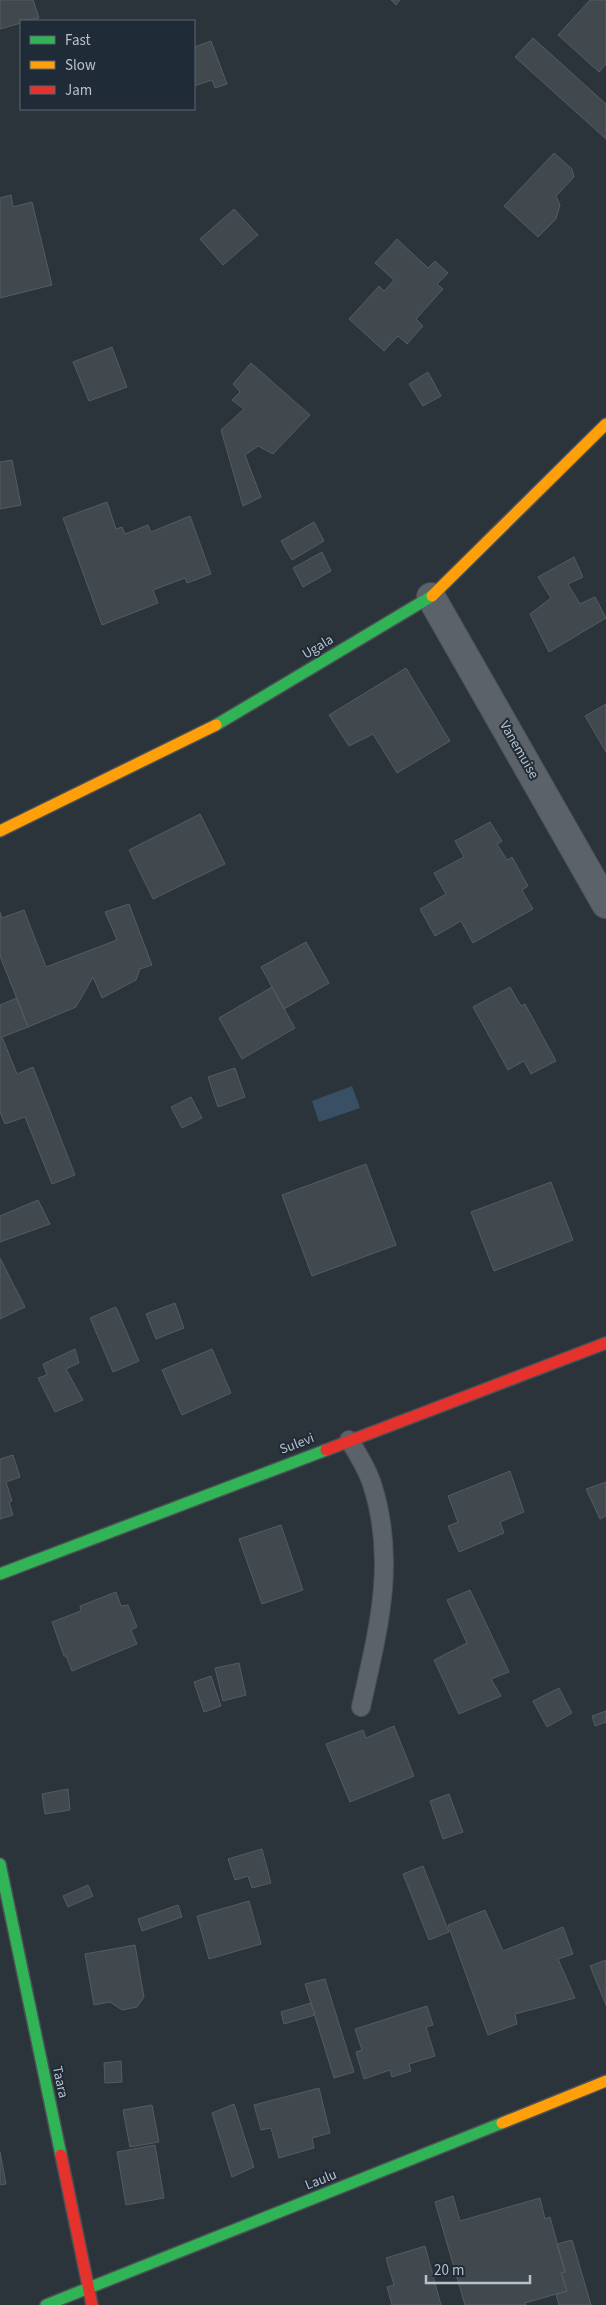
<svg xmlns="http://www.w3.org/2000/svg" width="606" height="2305" font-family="'Source Sans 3',sans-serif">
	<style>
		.water { fill: #395064 }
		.building { fill: #41484e; stroke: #545c63 }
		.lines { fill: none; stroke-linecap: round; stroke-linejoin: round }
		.lane-casing { stroke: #4a5055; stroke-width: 20 }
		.street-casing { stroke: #4a5055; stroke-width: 30 }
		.fast-casing { stroke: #4a5055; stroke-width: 14 }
		.slow-casing { stroke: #4a5055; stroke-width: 14 }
		.jam-casing { stroke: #4a5055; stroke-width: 14 }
		.lane { stroke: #5c6269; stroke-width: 18 }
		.street { stroke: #5c6269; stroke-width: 28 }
		.fast { stroke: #30b455; stroke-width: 11 }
		.slow { stroke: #ff9f0a; stroke-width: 11 }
		.jam { stroke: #e5322d; stroke-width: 11 }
		.labels { text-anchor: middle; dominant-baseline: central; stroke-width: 4; stroke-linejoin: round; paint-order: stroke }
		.street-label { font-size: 14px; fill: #b7c1cb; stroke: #1f2b36 }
	</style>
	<rect width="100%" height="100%" fill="#2c343b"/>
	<path class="water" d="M 352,1086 L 360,1108 L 319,1122 L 312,1101 Z"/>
	<path class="building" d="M 0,0 L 33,0 L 39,18 L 21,21 L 21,23 L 0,29 Z
		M 391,0 L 400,0 L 396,5 Z
		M 590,0 L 606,0 L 606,64 L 599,72 L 558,35 Z
		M 533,38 L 606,104 L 606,139 L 515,57 Z
		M 211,41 L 227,84 L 215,88 L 212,80 L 194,86 L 194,47 Z
		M 554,153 L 572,169 L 574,177 L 556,196 L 560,205 L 556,219 L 538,237 L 504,206 Z
		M 11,195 L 13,207 L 32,202 L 52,285 L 0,298 L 0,198 Z
		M 234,209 L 258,235 L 223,265 L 200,239 Z
		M 397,239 L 428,268 L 435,261 L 448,273 L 437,284 L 443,289 L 416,319 L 423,326 L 407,344 L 398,336 L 384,351 L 349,319 L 379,286 L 384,291 L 394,280 L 375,263 Z
		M 112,347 L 127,387 L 89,401 L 73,362 Z
		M 251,363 L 310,415 L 273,454 L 258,446 L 245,455 L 261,497 L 243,506 L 221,430 L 244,409 L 232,400 L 240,392 L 233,384 Z
		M 428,372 L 441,396 L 423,406 L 409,384 Z
		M 12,460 L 21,505 L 0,509 L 0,462 Z
		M 107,502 L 116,529 L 122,527 L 125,534 L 148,525 L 151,532 L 190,516 L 211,574 L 187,583 L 185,578 L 153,590 L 158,603 L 102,625 L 63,518 Z
		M 314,522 L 324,541 L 292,560 L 281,541 Z
		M 322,552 L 331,571 L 303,587 L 293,568 Z
		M 574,557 L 583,577 L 568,584 L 580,604 L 595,597 L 606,618 L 549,652 L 530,614 L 551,598 L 538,577 Z
		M 406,668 L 450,741 L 397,773 L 373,734 L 349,746 L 329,715 Z
		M 606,704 L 606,752 L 585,716 Z
		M 200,814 L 225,864 L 153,899 L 129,850 Z
		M 490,822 L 502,841 L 497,844 L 507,860 L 512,857 L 528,886 L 522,890 L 533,909 L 473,943 L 461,921 L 435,936 L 420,909 L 446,894 L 434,873 L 464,857 L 455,841 Z
		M 129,904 L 152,965 L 140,969 L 136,980 L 102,998 L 93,977 L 76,1007 L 28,1027 L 0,956 L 0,912 L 2,918 L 24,910 L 46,967 L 117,940 L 105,912 Z
		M 306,942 L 329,983 L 284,1009 L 261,967 Z
		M 272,987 L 295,1028 L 242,1059 L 219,1018 Z
		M 510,987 L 521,1006 L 525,1004 L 556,1061 L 531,1074 L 524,1061 L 508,1070 L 473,1007 Z
		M 17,998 L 28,1027 L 2,1037 L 17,1074 L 33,1067 L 75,1175 L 52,1184 L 25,1117 L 5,1124 L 0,1112 L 0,1005 Z
		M 235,1068 L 245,1097 L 218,1107 L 208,1077 Z
		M 191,1097 L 202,1118 L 182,1128 L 171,1107 Z
		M 366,1164 L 396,1245 L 312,1276 L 282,1195 Z
		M 551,1182 L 573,1240 L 494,1271 L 471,1212 Z
		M 38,1200 L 50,1224 L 0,1242 L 0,1216 Z
		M 0,1258 L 25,1307 L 0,1319 Z
		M 175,1303 L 184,1328 L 156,1339 L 146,1314 Z
		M 116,1307 L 139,1361 L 113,1372 L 90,1318 Z
		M 75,1349 L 79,1363 L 66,1369 L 83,1400 L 55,1412 L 38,1378 L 47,1375 L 43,1364 Z
		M 212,1349 L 231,1393 L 182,1415 L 162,1370 Z
		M 13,1455 L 20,1477 L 6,1482 L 12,1501 L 9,1502 L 13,1515 L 0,1519 L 0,1459 Z
		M 510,1471 L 524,1512 L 500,1522 L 504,1533 L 459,1552 L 448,1526 L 458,1522 L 448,1496 Z
		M 606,1482 L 606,1516 L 600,1519 L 586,1489 Z
		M 281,1525 L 303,1590 L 262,1604 L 239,1539 Z
		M 470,1590 L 509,1672 L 491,1679 L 501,1696 L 459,1714 L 434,1660 L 467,1643 L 447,1600 Z
		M 116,1592 L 121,1606 L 128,1605 L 137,1627 L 131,1630 L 137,1644 L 72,1671 L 66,1656 L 64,1656 L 52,1622 L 81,1611 L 80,1606 Z
		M 239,1663 L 246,1695 L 223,1701 L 215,1668 Z
		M 211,1676 L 221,1706 L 204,1712 L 194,1682 Z
		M 559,1688 L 572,1713 L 547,1727 L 533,1701 Z
		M 606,1711 L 606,1722 L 595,1726 L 592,1716 Z
		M 394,1726 L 414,1776 L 350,1802 L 326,1744 L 363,1730 L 366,1738 Z
		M 68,1789 L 70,1810 L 45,1814 L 42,1794 Z
		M 449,1794 L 463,1832 L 443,1839 L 430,1801 Z
		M 262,1849 L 271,1883 L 252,1888 L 248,1876 L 235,1880 L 228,1859 Z
		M 423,1866 L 449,1932 L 429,1940 L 403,1874 Z
		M 88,1885 L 93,1896 L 68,1907 L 63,1896 Z
		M 249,1901 L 261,1944 L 209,1959 L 197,1916 Z
		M 178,1905 L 182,1917 L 142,1931 L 138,1919 Z
		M 485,1910 L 503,1951 L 563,1927 L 573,1954 L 558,1959 L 575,1998 L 515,2014 L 517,2024 L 488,2035 L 448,1925 Z
		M 135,1945 L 144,1997 L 137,2007 L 122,2010 L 110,2002 L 94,2005 L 85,1954 Z
		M 606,1960 L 606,2005 L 590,1966 Z
		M 325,1979 L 354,2072 L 334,2078 L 305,1984 Z
		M 311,2003 L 315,2015 L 284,2024 L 281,2012 Z
		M 427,2006 L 433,2025 L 426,2027 L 435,2056 L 409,2064 L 411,2071 L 392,2077 L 390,2070 L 364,2079 L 356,2052 L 362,2050 L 355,2029 Z
		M 121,2061 L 122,2082 L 105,2083 L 104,2063 Z
		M 319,2088 L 330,2133 L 312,2138 L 314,2148 L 279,2158 L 271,2128 L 261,2130 L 254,2105 Z
		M 234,2104 L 254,2167 L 232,2177 L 212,2113 Z
		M 152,2105 L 159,2142 L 130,2147 L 123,2110 Z
		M 155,2145 L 164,2198 L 126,2205 L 117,2152 Z
		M 0,2152 L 6,2184 L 0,2185 Z
		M 453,2196 L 460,2221 L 540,2198 L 545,2219 L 550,2217 L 565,2272 L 561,2273 L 567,2291 L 525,2303 L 526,2305 L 465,2305 L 435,2202 Z
		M 572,2240 L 591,2305 L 559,2305 L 556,2294 L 567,2291 L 561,2273 L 565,2272 L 557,2244 Z
		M 425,2246 L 441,2305 L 392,2305 L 387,2287 L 394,2285 L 386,2258 Z"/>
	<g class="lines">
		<g class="lane-casing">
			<path id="lane" d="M 349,1440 C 358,1454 367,1469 372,1484 C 397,1562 378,1630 361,1707"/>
		</g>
		<g class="street-casing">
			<path id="street" d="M 431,597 L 606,904"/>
		</g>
		<g class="fast-casing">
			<path id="fast" d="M 216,725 L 432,596
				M 0,1574 L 326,1450
				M 0,1864 L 61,2155
				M 46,2305 L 502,2123"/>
		</g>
		<g class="slow-casing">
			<path id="slow" d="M 432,596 L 606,424
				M 0,831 L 216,725
				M 502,2123 L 606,2081"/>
		</g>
		<g class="jam-casing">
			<path id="jam" d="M 326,1450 L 606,1343
				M 61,2155 L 92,2305"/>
		</g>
		<use href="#lane" class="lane"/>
		<use href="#street" class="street"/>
		<use href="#fast" class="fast"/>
		<use href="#slow" class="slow"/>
		<use href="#jam" class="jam"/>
	</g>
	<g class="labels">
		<g class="street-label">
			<text transform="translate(318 647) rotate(-31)">Ugala</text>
			<text transform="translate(519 750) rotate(60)">Vanemuise</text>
			<text transform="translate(297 1444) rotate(-21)">Sulevi</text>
			<text transform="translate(60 2082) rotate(78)">Taara</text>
			<text transform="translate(321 2180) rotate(-22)">Laulu</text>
		</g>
	</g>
	<rect x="20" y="20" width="175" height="90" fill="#1f2b36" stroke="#5c6772"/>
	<rect x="30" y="36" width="25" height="8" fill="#30b455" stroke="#5c6772"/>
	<text x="65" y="45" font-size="15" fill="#b7c1cb">Fast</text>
	<rect x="30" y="61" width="25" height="8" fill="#ff9f0a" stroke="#5c6772"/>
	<text x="65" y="70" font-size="15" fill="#b7c1cb">Slow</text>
	<rect x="30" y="86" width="25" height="8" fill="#e5322d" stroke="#5c6772"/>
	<text x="65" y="95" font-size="15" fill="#b7c1cb">Jam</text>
	<path d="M426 2275v8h104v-8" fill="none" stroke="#b7c1cb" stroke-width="2.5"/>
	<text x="434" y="2275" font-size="15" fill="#b7c1cb" stroke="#1f2b36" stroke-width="4" paint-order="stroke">20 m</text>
</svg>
